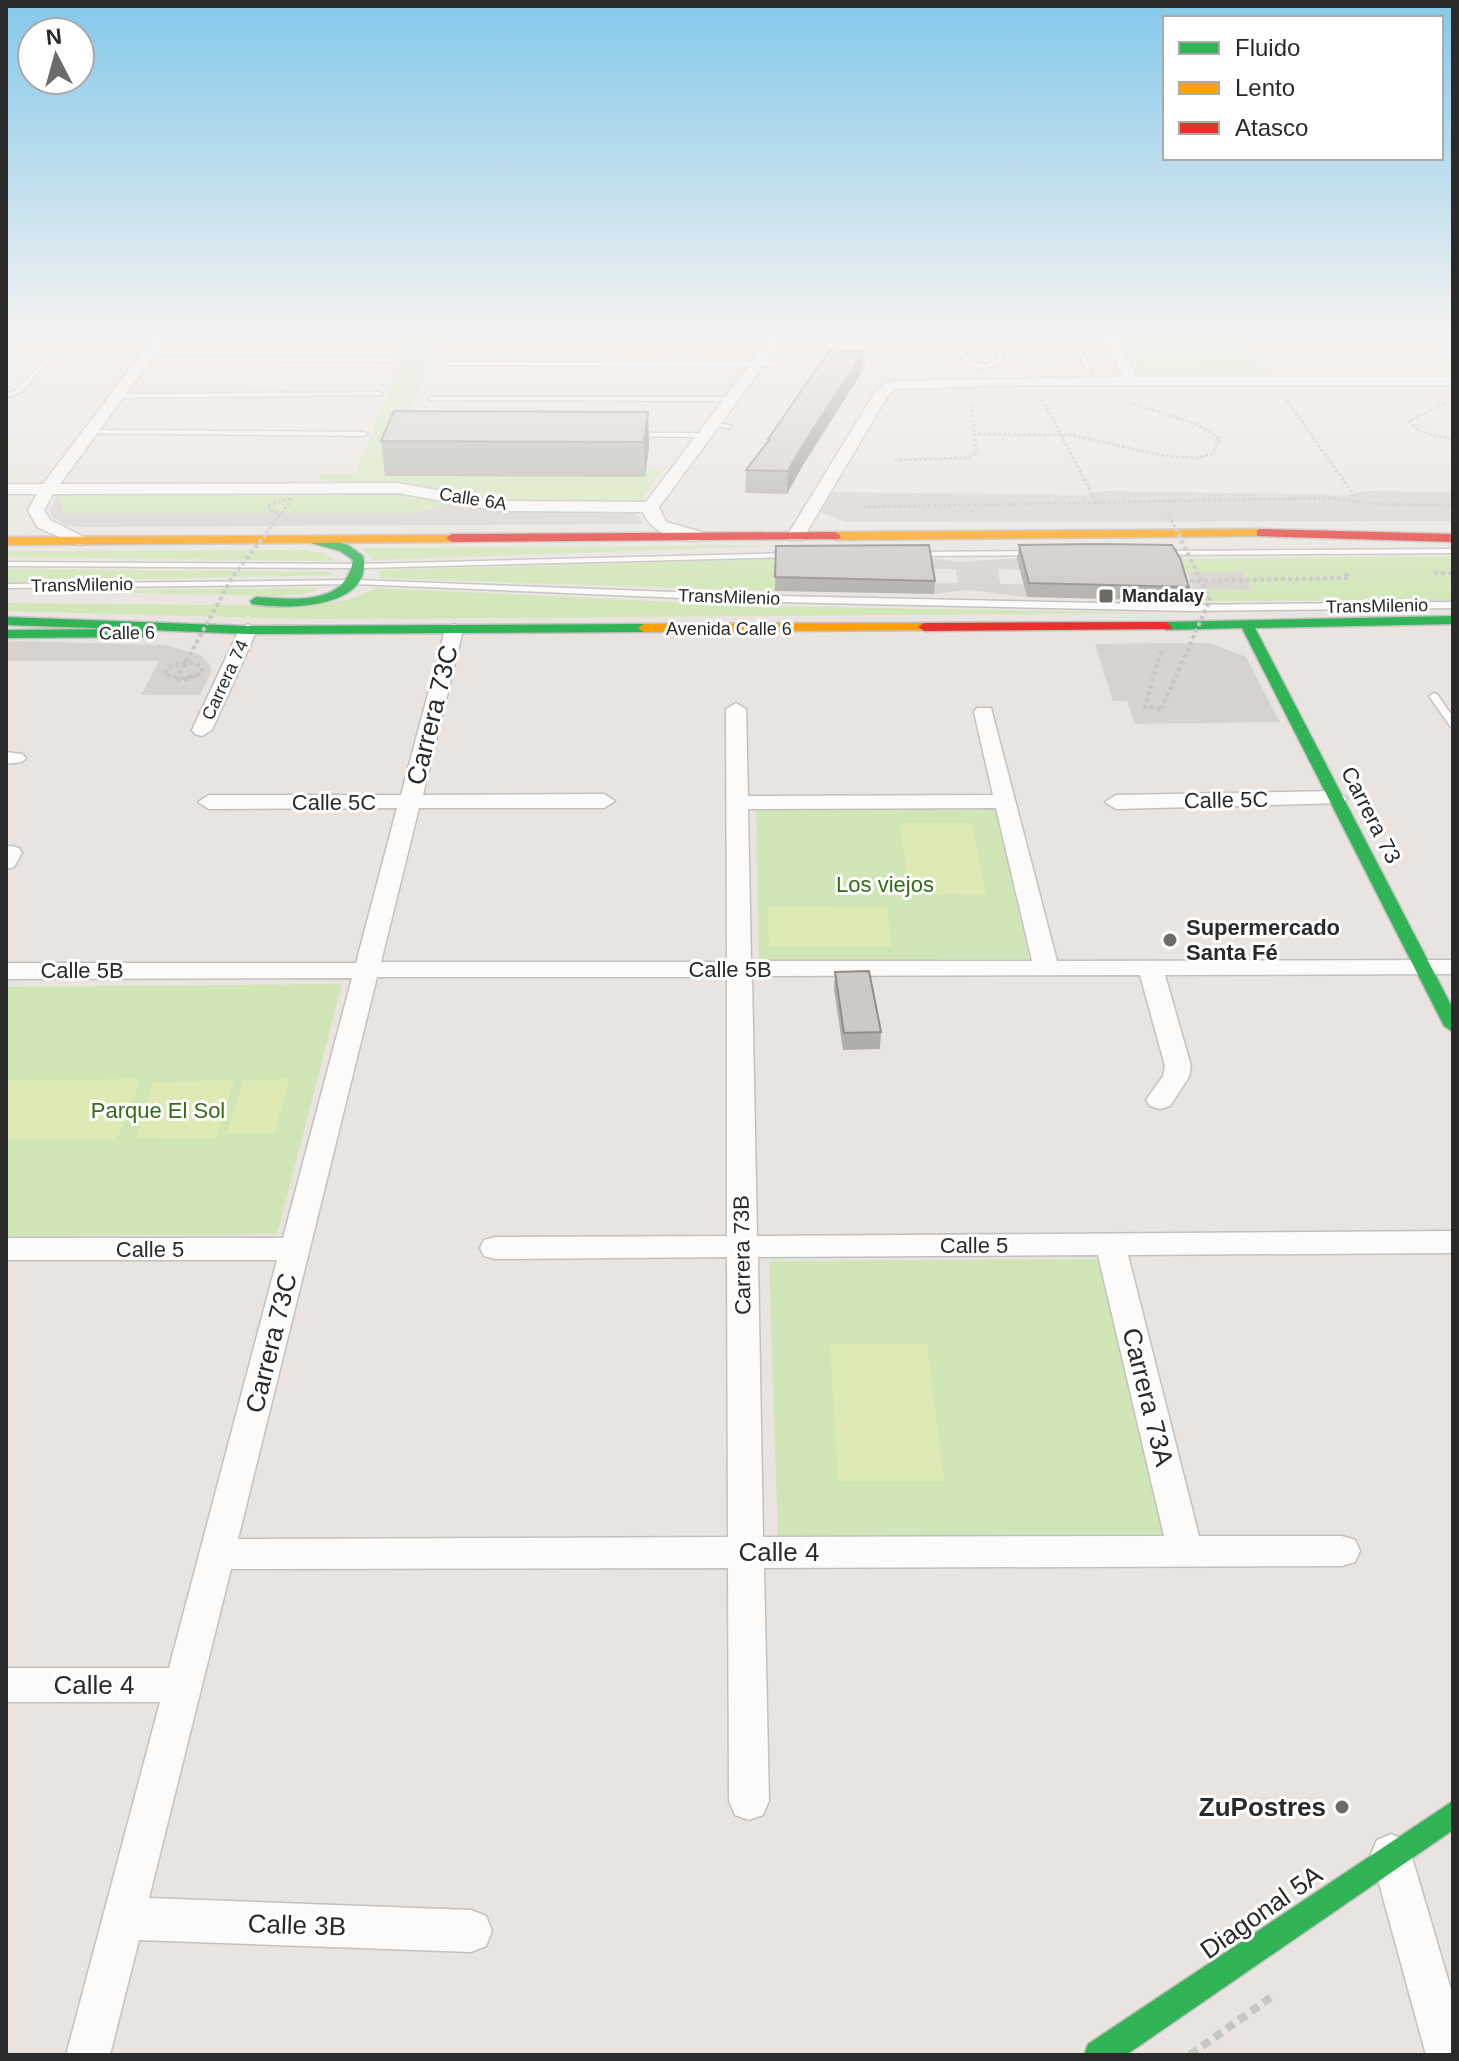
<svg xmlns="http://www.w3.org/2000/svg" width="1459" height="2061" font-family="Arial,sans-serif">
	<style>
		.green { fill: #d1e6b6 }
		.pitch { fill: #deeab3 }
		.plaza { fill: #d7d2ce; fill-rule: evenodd }
		.lines { fill: none; stroke-linecap: round; stroke-linejoin: round }
		.lane-casing { stroke: #c2c1c1; stroke-width: 3 }
		.street-casing { stroke: #c2c1c1; stroke-width: 3 }
		.fast-casing { stroke: #c2c1c1; stroke-width: 3 }
		.slow-casing { stroke: #c2c1c1; stroke-width: 3 }
		.jam-casing { stroke: #c2c1c1; stroke-width: 3 }
		.path-far2 { stroke: #c6c6c5; stroke-width: 3; stroke-dasharray: 3 2; stroke-linecap: butt }
		.path-far1 { stroke: #c6c6c5; stroke-width: 4; stroke-dasharray: 4 3; stroke-linecap: butt }
		.path { stroke: #c6c6c5; stroke-width: 8; stroke-dasharray: 9 6; stroke-linecap: butt }
		.lane { fill: #fcfbfa; fill-rule: evenodd }
		.street { fill: #fcfbfa; fill-rule: evenodd }
		.fast { fill: #30b455; fill-rule: evenodd }
		.slow { fill: #ff9f0a; fill-rule: evenodd }
		.jam { fill: #e5322d; fill-rule: evenodd }
		.path-bridge-far1 { stroke: #c6c6c5; stroke-width: 3; stroke-dasharray: 3 2; stroke-linecap: butt }
		.path-bridge { stroke: #c6c6c5; stroke-width: 4; stroke-dasharray: 4 3; stroke-linecap: butt }
		.wall { fill: #b0aeaa }
		.shaded-wall { fill: #908d8b }
		.building { fill: #cdcac6; stroke: #908d8b; stroke-width: 2 }
		.poi-dot { fill: #6d6b69; stroke: #fff; stroke-width: 3 }
		.labels { text-anchor: middle; dominant-baseline: central; stroke-width: 6; stroke-linejoin: round; paint-order: stroke }
		.far-street-label { font-size: 18px; fill: #2a2a2a; stroke: #fff }
		.far-poi-label { font-size: 18px; font-weight: bold; fill: #2a2a2a; stroke: #fff; text-anchor: start }
		.street-label { font-size: 22px; fill: #2a2a2a; stroke: #fff }
		.park-label { font-size: 22px; fill: #346c16; stroke: #fff }
		.poi-label { font-size: 22px; font-weight: bold; fill: #2a2a2a; stroke: #fff; text-anchor: start }
		.near-street-label { font-size: 26px; fill: #2a2a2a; stroke: #fff }
		.near-poi-label { font-size: 26px; font-weight: bold; fill: #2a2a2a; stroke: #fff; text-anchor: end }
	</style>
	<rect width="100%" height="100%" fill="#e9e4df"/>
	<path class="green" d="M 412,334 L 439,334 L 386,476 L 645,477 L 646,469 L 663,469 L 640,502 L 497,501 L 417,485 L 318,480 L 321,474 L 355,474 Z
		M 1118,334 L 1240,334 L 1270,374 L 1264,377 L 1141,376 Z
		M 58,493 L 402,493 L 449,504 L 418,513 L 64,513 Z
		M 798,545 L 373,560 L 362,548 Z
		M 305,550 L 324,553 L 338,561 L 6,557 L 6,551 Z
		M 1453,556 L 1453,600 L 1186,601 L 1173,589 L 1251,590 L 1243,572 L 1168,572 L 1170,559 Z
		M 775,559 L 775,591 L 379,578 L 380,570 Z
		M 6,569 L 333,572 L 331,575 L 6,582 Z
		M 320,588 L 303,594 L 279,596 L 97,592 L 98,590 Z
		M 377,588 L 758,606 L 1166,613 L 318,619 L 6,611 L 6,603 L 304,606 L 348,600 Z
		M 996,809 L 1029,959 L 759,960 L 756,810 Z
		M 342,984 L 277,1234 L 6,1236 L 6,987 Z
		M 1099,1259 L 1163,1538 L 778,1540 L 769,1261 Z"/>
	<path class="pitch" d="M 1139,345 L 1183,345 L 1198,370 L 1153,370 Z
		M 900,823 L 972,823 L 986,895 L 909,894 Z
		M 768,906 L 887,907 L 892,946 L 769,946 Z
		M 141,1079 L 117,1139 L 6,1139 L 6,1080 Z
		M 290,1079 L 274,1134 L 227,1134 L 243,1080 Z
		M 234,1080 L 216,1138 L 136,1137 L 153,1082 Z
		M 830,1344 L 927,1344 L 944,1481 L 838,1481 Z"/>
	<path class="plaza" d="M 1106,491 L 1348,495 L 1365,491 L 1453,492 L 1453,521 L 848,522 L 821,513 L 821,505 L 830,492 L 1083,495 Z
		M 58,493 L 64,513 L 418,513 L 449,504 L 491,509 L 630,512 L 640,517 L 643,524 L 81,527 L 65,525 L 52,517 L 49,511 Z
		M 927,558 L 960,562 L 1017,558 L 1019,563 L 1164,564 L 1168,572 L 1154,573 L 1160,589 L 1173,589 L 1175,595 L 1027,591 L 1027,597 L 968,590 L 933,594 L 932,589 L 784,585 L 784,564 L 928,563 ZM 815,568 L 868,568 L 870,582 L 816,582 ZM 903,568 L 956,569 L 958,583 L 904,583 ZM 998,569 L 1051,570 L 1055,585 L 1000,584 ZM 1080,571 L 1133,572 L 1138,586 L 1084,586 Z
		M 1187,572 L 1243,572 L 1252,590 L 1194,589 Z
		M 6,641 L 165,645 L 200,655 L 210,665 L 211,673 L 200,695 L 141,695 L 159,661 L 6,661 Z
		M 1210,643 L 1246,657 L 1280,722 L 1135,724 L 1127,701 L 1113,701 L 1095,644 Z"/>
	<g class="lines">
		<g class="lane-casing">
			<path id="lane" d="M 881,334 L 887,334 L 868,366 L 864,366 Z
				M 974,334 L 986,334 L 1002,352 L 1003,360 C 987,371 970,372 959,354 ZM 980,334 L 996,352 L 998,358 C 986,367 974,367 965,354 Z
				M 1067,334 L 1073,334 L 1092,371 L 1087,370 Z
				M 62,340 L 67,341 L 21,392 L 6,398 L 6,394 L 17,390 Z
				M 144,358 L 396,358 L 399,360 L 396,362 L 142,361 L 141,360 Z
				M 446,362 L 774,362 L 777,364 L 774,366 L 444,365 L 444,363 Z
				M 379,392 L 382,394 L 381,395 L 117,398 L 114,396 L 117,394 Z
				M 431,397 L 732,397 L 735,399 L 732,401 L 429,400 L 428,399 Z
				M 713,422 L 732,426 L 729,428 L 711,425 L 711,423 Z
				M 90,430 L 364,432 L 368,434 L 364,436 L 88,433 L 88,431 Z
				M 632,433 L 705,433 L 709,435 L 705,437 L 630,436 L 628,435 Z
				M 1453,549 L 1453,553 L 1160,555 L 1156,553 L 1160,551 Z
				M 1034,551 L 1037,551 L 1037,555 L 916,556 L 912,554 L 916,552 Z
				M 790,553 L 793,553 L 793,557 L 362,568 L 6,566 L 6,562 L 362,564 Z
				M 356,580 L 778,596 L 1189,605 L 1453,602 L 1453,608 L 1189,611 L 778,602 L 356,584 L 6,588 L 6,584 Z
				M 1434,693 L 1437,694 L 1453,717 L 1453,727 L 1450,726 L 1429,696 Z"/>
		</g>
		<g class="street-casing">
			<path id="street" d="M 156,334 L 170,334 L 60,484 L 398,483 L 498,501 L 646,502 L 773,334 L 787,334 L 659,507 L 666,522 L 702,532 L 705,536 L 702,540 C 681,544 651,533 643,512 L 498,511 L 398,493 L 53,494 L 44,510 L 50,520 L 90,540 L 81,545 L 75,544 L 37,527 L 28,510 L 37,494 L 6,494 L 6,484 L 43,484 Z
				M 1101,334 L 1115,334 L 1137,377 L 1453,377 L 1453,385 L 1032,385 L 896,389 L 888,395 L 802,540 L 790,540 L 787,536 L 877,389 L 893,381 L 1123,377 Z
				M 248,624 L 257,630 L 212,730 L 202,736 L 195,734 L 192,730 L 239,630 Z
				M 454,624 L 463,630 L 423,795 L 604,794 L 615,801 L 604,808 L 419,808 L 381,962 L 727,962 L 726,709 L 736,703 L 746,709 L 748,796 L 993,795 L 974,712 L 977,708 L 991,708 L 1057,961 L 1453,960 L 1453,974 L 1165,975 L 1191,1066 L 1189,1077 L 1170,1106 L 1160,1109 L 1150,1106 L 1146,1100 L 1163,1076 L 1165,1066 L 1140,975 L 752,976 L 757,1236 L 1453,1231 L 1453,1253 L 1128,1255 L 1199,1536 L 1342,1536 L 1355,1540 L 1360,1551 L 1355,1562 L 1342,1566 L 764,1568 L 769,1801 L 763,1815 L 749,1820 L 735,1815 L 729,1801 L 728,1568 L 231,1569 L 149,1898 L 471,1910 L 486,1916 L 492,1931 L 486,1946 L 471,1952 L 139,1940 L 110,2055 L 66,2055 L 160,1702 L 6,1702 L 6,1668 L 169,1668 L 277,1260 L 6,1260 L 6,1238 L 283,1238 L 352,978 L 6,979 L 6,963 L 356,963 L 397,808 L 209,809 L 198,802 L 209,795 L 401,795 L 445,630 ZM 996,808 L 1032,961 L 751,961 L 748,809 ZM 377,977 L 727,977 L 727,1236 L 495,1237 L 484,1240 L 480,1248 L 484,1256 L 495,1259 L 727,1257 L 728,1537 L 238,1539 ZM 1098,1255 L 1164,1536 L 763,1537 L 758,1257 Z
				M 6,752 L 22,754 L 26,758 L 22,762 L 6,764 Z
				M 1336,791 L 1347,798 L 1344,803 L 1116,809 L 1105,802 L 1116,795 Z
				M 11,846 L 19,848 L 22,853 L 14,867 L 6,869 L 6,847 Z
				M 1391,1834 L 1405,1840 L 1411,1854 L 1453,1996 L 1453,2055 L 1426,2055 L 1371,1854 L 1377,1840 Z"/>
		</g>
		<g class="fast-casing">
			<path id="fast" d="M 315,536 L 348,545 L 363,556 C 375,609 284,610 252,604 L 250,601 L 256,597 C 292,599 346,607 353,560 L 340,551 L 311,543 L 311,537 Z
				M 1453,616 L 1453,624 L 1255,628 L 1453,1009 L 1453,1032 L 1444,1026 L 1242,628 L 1166,630 L 1160,626 L 1166,622 Z
				M 6,617 L 248,626 L 644,624 L 650,628 L 644,632 L 248,634 L 148,630 L 151,633 L 144,637 L 6,638 L 6,630 L 123,629 L 6,625 Z
				M 1453,1801 L 1453,1830 L 1126,2055 L 1084,2055 L 1088,2044 Z"/>
		</g>
		<g class="slow-casing">
			<path id="slow" d="M 1261,529 L 1265,530 L 1265,536 L 835,540 L 829,536 L 835,532 Z
				M 456,535 L 458,538 L 452,542 L 6,545 L 6,537 Z
				M 924,623 L 929,624 L 929,630 L 644,632 L 638,628 L 644,624 Z"/>
		</g>
		<g class="jam-casing">
			<path id="jam" d="M 1261,529 L 1453,534 L 1453,542 L 1257,536 L 1257,530 Z
				M 835,532 L 841,536 L 839,539 L 452,542 L 446,538 L 452,534 Z
				M 1166,622 L 1172,626 L 1171,629 L 924,631 L 918,627 L 924,623 Z"/>
		</g>
		<path class="path-far2" d="M 1230,334 L 1250,362
			M 1042,399 L 1097,503
			M 1287,400 L 1357,500
			M 1445,403 L 1409,421 L 1419,431 L 1453,440
			M 973,434 L 1071,435 L 1165,456 L 1197,458 L 1212,454 L 1220,439 L 1196,424 L 1129,402
			M 894,460 L 970,458 L 976,453 L 971,403
			M 863,507 L 1329,498 L 1379,504 L 1453,505"/>
		<path class="path-far1" d="M 1434,573 L 1453,573
			M 1190,581 L 1349,578 L 1344,571
			M 1161,651 L 1145,707 L 1161,709
			M 193,663 L 181,663 L 167,669 L 165,675 L 180,678 L 200,675"/>
		<path class="path" d="M 1190,2055 L 1274,1995"/>
		<use href="#lane" class="lane"/>
		<use href="#street" class="street"/>
		<use href="#fast" class="fast"/>
		<use href="#slow" class="slow"/>
		<use href="#jam" class="jam"/>
		<path class="path-bridge-far1" d="M 1167,511 L 1180,537
			M 278,513 L 269,510 L 268,505 L 292,498
			M 263,537 L 293,498"/>
		<path class="path-bridge" d="M 176,680 L 233,576 L 265,535
			M 177,680 L 189,679 L 203,672 L 201,666 L 193,663
			M 1161,709 L 1210,600 L 1179,535"/>
	</g>
	<path class="wall" d="M 862,372 L 803,465 L 787,494 L 745,493 L 746,470 L 768,443 L 768,439 Z
		M 1453,401 L 1453,415 L 1450,414 Z
		M 648,412 L 649,446 L 645,477 L 385,476 L 381,441 Z
		M 1019,545 L 1189,587 L 1186,601 L 1027,597 L 1017,559 Z
		M 776,546 L 935,581 L 934,594 L 775,591 Z
		M 835,972 L 881,1032 L 880,1049 L 843,1050 L 834,989 Z"/>
	<path class="shaded-wall" d="M 863,352 L 862,372 L 803,465 L 787,494 L 788,471 L 804,443 Z
		M 648,412 L 649,446 L 645,477 L 644,442 Z"/>
	<path class="building" d="M 830,350 L 863,352 L 804,443 L 788,471 L 746,470 L 770,439 L 768,439 Z
		M 394,411 L 648,412 L 644,442 L 381,441 Z
		M 1098,544 L 1172,545 L 1180,558 L 1189,587 L 1029,583 L 1019,545 Z
		M 929,545 L 935,581 L 775,577 L 776,546 Z
		M 869,971 L 881,1032 L 844,1033 L 835,972 Z"/>
	<linearGradient id="sky" x2="0" y2="1"><stop stop-color="#84c8eb"/><stop offset="0.54" stop-color="#f5f3f1"/><stop offset="1" stop-color="#f5f3f1" stop-opacity="0"/></linearGradient>
	<rect width="1459" height="622" fill="url(#sky)"/>
	<g class="poi-dot">
		<rect x="1098" y="588" width="16" height="16" rx="4"/>
		<circle cx="1170" cy="940" r="8"/>
		<circle cx="1342" cy="1807" r="8"/>
	</g>
	<g class="labels">
		<g class="far-street-label">
			<text transform="translate(473 499) rotate(9)">Calle 6A</text>
			<text transform="translate(82 585) rotate(-1)">TransMilenio</text>
			<text transform="translate(729 597) rotate(2)">TransMilenio</text>
			<text transform="translate(1377 606) rotate(-1)">TransMilenio</text>
			<text x="729" y="629">Avenida Calle 6</text>
			<text transform="translate(127 633) rotate(-1)">Calle 6</text>
			<text transform="translate(225 680) rotate(-65)">Carrera 74</text>
		</g>
		<g class="far-poi-label">
			<text x="1122" y="596">Mandalay</text>
		</g>
		<g class="street-label">
			<text transform="translate(1226 800) rotate(-1)">Calle 5C</text>
			<text x="334" y="802">Calle 5C</text>
			<text transform="translate(1371 815) rotate(63)">Carrera 73</text>
			<text x="730" y="969">Calle 5B</text>
			<text x="82" y="970">Calle 5B</text>
			<text x="974" y="1245">Calle 5</text>
			<text x="150" y="1249">Calle 5</text>
			<text transform="translate(742 1255) rotate(-91)">Carrera 73B</text>
		</g>
		<g class="park-label">
			<text x="885" y="884">Los viejos</text>
			<text x="158" y="1110">Parque El Sol</text>
		</g>
		<g class="poi-label">
			<text x="1186" y="927">Supermercado<tspan x="1186" dy="25">Santa Fé</tspan></text>
		</g>
		<g class="near-street-label">
			<text transform="translate(432 715) rotate(-76)">Carrera 73C</text>
			<text transform="translate(271 1343) rotate(-76)">Carrera 73C</text>
			<text transform="translate(1148 1397) rotate(76)">Carrera 73A</text>
			<text x="779" y="1552">Calle 4</text>
			<text x="94" y="1685">Calle 4</text>
			<text transform="translate(1261 1912) rotate(-35)">Diagonal 5A</text>
			<text transform="translate(297 1925) rotate(2)">Calle 3B</text>
		</g>
		<g class="near-poi-label">
			<text x="1326" y="1807">ZuPostres</text>
		</g>
	</g>
	<rect width="1459" height="2061" fill="none" stroke="#2a2a2a" stroke-width="16"/>
	<rect x="1163" y="16" width="280" height="144" fill="#ffffff" stroke="#aaaaaa" stroke-width="2"/>
	<rect x="1179" y="42" width="40" height="12" fill="#30b455" stroke="#aaaaaa" stroke-width="2"/>
	<text x="1235" y="56" font-size="24" fill="#2a2a2a">Fluido</text>
	<rect x="1179" y="82" width="40" height="12" fill="#ff9f0a" stroke="#aaaaaa" stroke-width="2"/>
	<text x="1235" y="96" font-size="24" fill="#2a2a2a">Lento</text>
	<rect x="1179" y="122" width="40" height="12" fill="#e5322d" stroke="#aaaaaa" stroke-width="2"/>
	<text x="1235" y="136" font-size="24" fill="#2a2a2a">Atasco</text>
	<g transform="translate(56 56) rotate(354)"><circle r="38" fill="#ffffff" stroke="#aaaaaa" stroke-width="2"/>
	<path d="M0-6L14 30L0 20L-14 30Z" fill="#6d6b69"/>
	<text y="-12" font-size="22" font-weight="bold" text-anchor="middle" fill="#2a2a2a">N</text>
	</g>
</svg>
